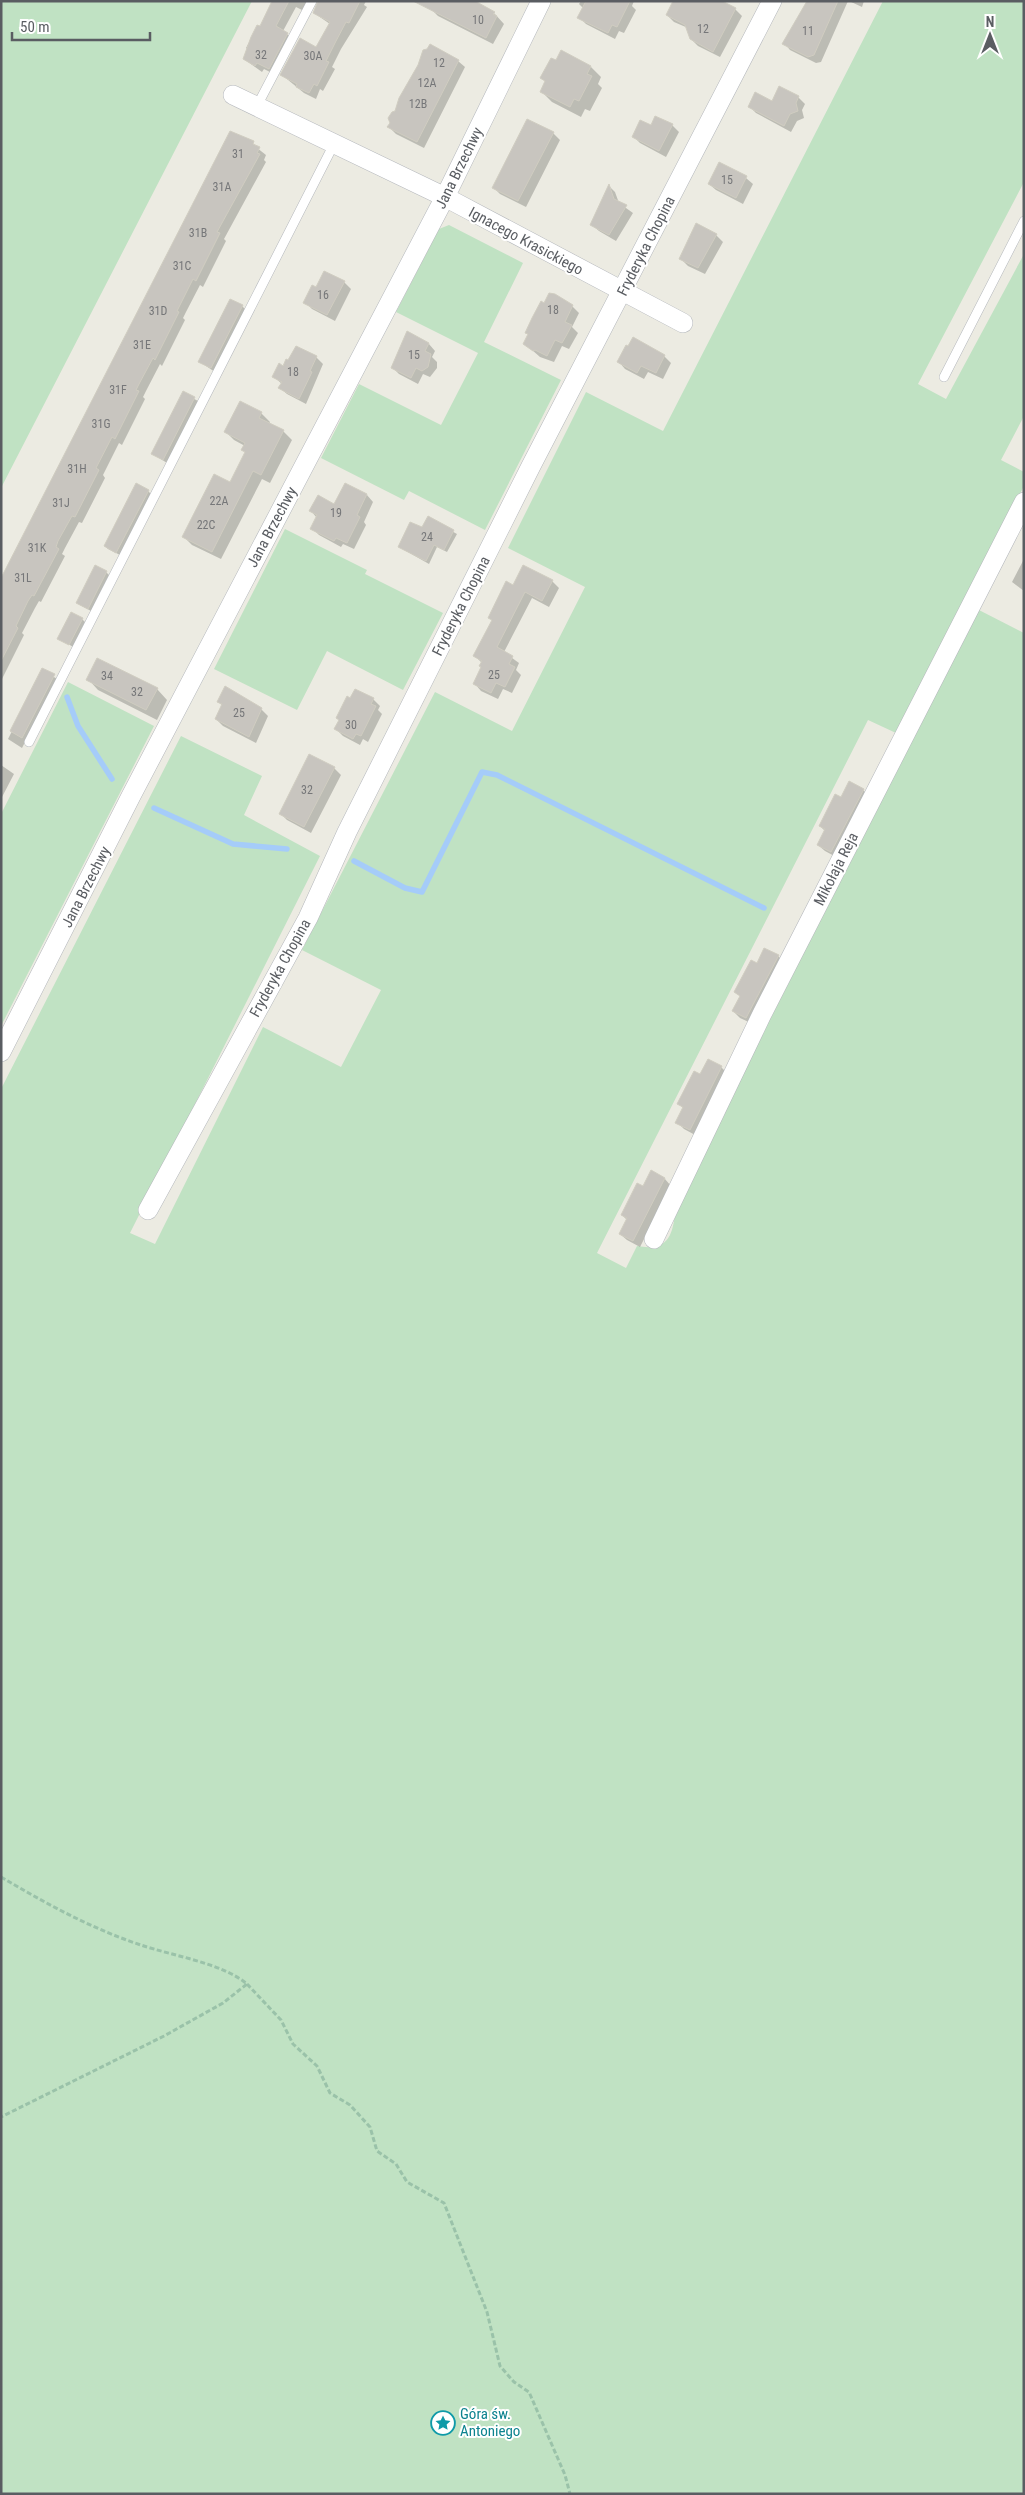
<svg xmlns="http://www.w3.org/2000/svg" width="1025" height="2495" font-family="'Roboto Condensed',sans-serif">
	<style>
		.green { fill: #c0e2c3 }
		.shadow { fill: #0003 }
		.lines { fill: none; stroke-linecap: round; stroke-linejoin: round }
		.stream { stroke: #a5ccf9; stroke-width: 5.5 }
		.building { fill: #c8c5bf; stroke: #d0cdc1 }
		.service-casing { stroke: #b4b7bc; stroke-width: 10 }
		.minor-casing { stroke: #b4b7bc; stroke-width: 20 }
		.path { stroke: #9ac2a9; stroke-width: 3; stroke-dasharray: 5 2.5; stroke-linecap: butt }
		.service { stroke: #fff; stroke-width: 9 }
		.minor { stroke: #fff; stroke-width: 19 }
		.labels { text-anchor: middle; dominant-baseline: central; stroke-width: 4; stroke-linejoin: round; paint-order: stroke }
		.number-label { font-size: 12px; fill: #767779 }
		.street-label { font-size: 15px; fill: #5a5d62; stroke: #fff }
		.culture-label { font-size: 15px; fill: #0d838f; stroke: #fff; text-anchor: start }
	</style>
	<rect width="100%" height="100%" fill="#ecebe2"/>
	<path class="green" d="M 1,1 L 252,1 L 1,488 Z
		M 883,1 L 1024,1 L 1024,182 L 918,384 L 946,399 L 1024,254 L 1024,416 L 1001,460 L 1024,472 L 1024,486 L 896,733 L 868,720 L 597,1253 L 626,1268 L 637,1246 C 670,1252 673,1234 676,1206 L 977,609 L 1024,633 L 1024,2494 L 1,2494 L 1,1089 L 181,736 L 262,776 L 244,815 L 320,856 L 130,1233 L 155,1244 L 263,1027 L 341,1067 L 381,990 L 302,950 L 435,692 L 512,731 L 585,587 L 508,548 L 586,392 L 663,431 Z
		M 449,225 L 523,263 L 484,342 L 561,380 L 485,530 L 409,491 L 404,500 L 321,458 L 359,384 L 441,425 L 478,353 L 396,312 L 439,229 Z
		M 285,529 L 367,570 L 365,574 L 443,613 L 403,690 L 327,651 L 297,710 L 214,669 Z
		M 68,682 L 154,726 L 1,1026 L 1,814 Z"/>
	<path class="shadow" d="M 274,1 L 366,1 L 364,5 L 367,7 L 341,49 L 332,67 L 335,69 L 323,91 L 320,89 L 316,99 L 304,93 L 282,75 L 316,49 L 330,24 L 314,13 L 319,2 L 315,2 L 308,13 L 296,7 L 283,31 L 294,40 L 276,75 L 264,69 L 262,72 L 244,59 L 249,50 L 246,48 L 257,27 L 260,28 Z
		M 581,1 L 634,1 L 632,6 L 636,10 L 624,33 L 619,31 L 615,39 L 586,24 L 579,17 L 583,8 L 579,4 Z
		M 807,1 L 848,1 L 821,62 L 816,63 L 790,50 L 784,43 Z
		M 849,1 L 864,1 L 862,7 Z
		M 431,9 L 494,13 L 504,24 L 493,44 L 438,16 Z
		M 735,9 L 742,16 L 720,57 L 698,46 L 691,39 L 688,28 L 674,22 L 667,15 Z
		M 458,61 L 465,67 L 424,148 L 396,134 L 389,127 L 396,112 Z
		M 591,67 L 601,77 L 598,84 L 602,88 L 590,111 L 585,109 L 581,117 L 552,102 L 541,91 L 546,82 L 542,78 Z
		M 798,97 L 805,104 L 802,110 L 804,118 L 797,121 L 791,132 L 756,113 L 749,106 Z
		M 672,125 L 679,132 L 666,157 L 640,143 L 633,136 L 652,127 Z
		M 553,133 L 560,140 L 526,207 L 500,194 L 493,187 Z
		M 243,137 L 266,155 L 264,160 L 266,162 L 224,239 L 226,241 L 203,287 L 200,285 L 186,312 L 183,318 L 185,320 L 162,366 L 160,364 L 146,391 L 143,397 L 145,399 L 122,445 L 119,443 L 103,475 L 105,478 L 82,523 L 79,522 L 65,548 L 62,554 L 65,556 L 41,602 L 39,601 L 35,608 L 22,633 L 24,635 L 1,681 L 1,582 Z
		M 746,178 L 753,184 L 743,204 L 716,190 L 709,184 Z
		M 609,186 L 615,192 L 619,203 L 633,213 L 616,241 L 599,231 L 592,225 Z
		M 716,235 L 723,242 L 705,274 L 688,266 L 681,259 Z
		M 325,272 L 344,282 L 351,289 L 335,321 L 312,309 L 305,302 L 317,289 Z
		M 242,306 L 249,313 L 218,374 L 200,362 Z
		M 572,306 L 579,313 L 572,327 L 578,333 L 569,349 L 562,346 L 554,362 L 540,357 L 524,343 L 529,335 L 526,332 Z
		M 408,333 L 429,344 L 435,351 L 432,357 L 437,362 L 437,368 L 430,377 L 423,374 L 418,384 L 399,374 L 392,367 Z
		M 297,347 L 316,357 L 323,364 L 306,404 L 287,394 L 280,388 L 282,384 L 274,377 L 289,362 Z
		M 664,356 L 671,363 L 663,379 L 648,372 L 644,379 L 625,369 L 619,362 Z
		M 183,393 L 198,401 L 167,463 L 153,454 Z
		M 261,413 L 270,422 L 269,424 L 283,431 L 292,440 L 270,483 L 262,479 L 221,559 L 192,545 L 183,536 L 231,484 L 246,453 L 245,446 L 234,440 L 226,432 Z
		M 345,484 L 367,495 L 373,502 L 364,522 L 366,525 L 354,549 L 343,544 L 341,547 L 319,535 L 312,528 L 317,518 L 311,511 L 335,506 Z
		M 148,491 L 151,494 L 120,555 L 108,549 L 105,546 Z
		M 428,518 L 457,534 L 447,552 L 437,547 L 429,564 L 399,547 L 422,529 Z
		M 1024,559 L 1024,591 L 1012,582 Z
		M 106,572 L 109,575 L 91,611 L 80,605 L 77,602 Z
		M 552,581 L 559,588 L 549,607 L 532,598 L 504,652 L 519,663 L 516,670 L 521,675 L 512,693 L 503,689 L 498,699 L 481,691 L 475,684 L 482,668 L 482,663 L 475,656 L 493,621 L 489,617 L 513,586 Z
		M 82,619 L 85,622 L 73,647 L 59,638 Z
		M 43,670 L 57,679 L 22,748 L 8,739 Z
		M 88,679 L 157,689 L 167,700 L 157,720 L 98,690 Z
		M 226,688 L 261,709 L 268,716 L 256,743 L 223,726 L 216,719 L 223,706 L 218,702 Z
		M 373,699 L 380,706 L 378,710 L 382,714 L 368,742 L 363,739 L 360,745 L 343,736 L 336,729 Z
		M 1,765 L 14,774 L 1,799 Z
		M 334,768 L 341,775 L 311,833 L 287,820 L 281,814 Z
		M 863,790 L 870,797 L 838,858 L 825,851 L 818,845 L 825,831 L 820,826 L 842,798 Z
		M 778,956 L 785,963 L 753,1024 L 740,1018 L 733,1011 L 741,997 L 736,992 L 757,965 Z
		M 721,1067 L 728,1074 L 697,1136 L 684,1129 L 677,1122 L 684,1109 L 679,1104 L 700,1076 Z
		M 652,1172 L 665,1179 L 671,1186 L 640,1247 L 627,1240 L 620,1234 L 627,1220 L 622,1215 L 644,1188 Z"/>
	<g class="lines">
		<path class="stream" d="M 67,697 L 78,726 L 112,779
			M 154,808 L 233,844 L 287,849
			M 354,861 L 405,888 L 422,892 L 482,772 L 497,775 L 764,908"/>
	</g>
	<path class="building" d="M 272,1 L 289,1 L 276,26 L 288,33 L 269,69 L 257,63 L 255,66 L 243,59 L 251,37 L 257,25 L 260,26 Z
		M 318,1 L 360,1 L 349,23 L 346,22 L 335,43 L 326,61 L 329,62 L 317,86 L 314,84 L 309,93 L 296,87 L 297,84 L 280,75 L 300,38 L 316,47 L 330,22 L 313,13 Z
		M 413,1 L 475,1 L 495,12 L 493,14 L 497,16 L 486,38 Z
		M 586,1 L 630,1 L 617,27 L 612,25 L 608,33 L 577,18 Z
		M 673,1 L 722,1 L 736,8 L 713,52 L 690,39 L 685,25 L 666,15 Z
		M 807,1 L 838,1 L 814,55 L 808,57 L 782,44 Z
		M 430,44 L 459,60 L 417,142 L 387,127 L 390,123 L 388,118 L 392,112 L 395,111 L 399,98 L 418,65 L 423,50 L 427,49 Z
		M 561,50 L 591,66 L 587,74 L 592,76 L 579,101 L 574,99 L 570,107 L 540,92 L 545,81 L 540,78 L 551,58 L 556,60 Z
		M 779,86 L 799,96 L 796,103 L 798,111 L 790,114 L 784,126 L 748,107 L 755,92 L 772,101 Z
		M 655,116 L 673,124 L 659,151 L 632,137 L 640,120 L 651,125 Z
		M 527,119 L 554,132 L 518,201 L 492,188 Z
		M 230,131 L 254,141 L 253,144 L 260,147 L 257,153 L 260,154 L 217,232 L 220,233 L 196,281 L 193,279 L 177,311 L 179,312 L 155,360 L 153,358 L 139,384 L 136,390 L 139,391 L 115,439 L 112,437 L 96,468 L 99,470 L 75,517 L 72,516 L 58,541 L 56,547 L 59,549 L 34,596 L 32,595 L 28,601 L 16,626 L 18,628 L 1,661 L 1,578 Z
		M 719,162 L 747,176 L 736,198 L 708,184 Z
		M 609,184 L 614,199 L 627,205 L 609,235 L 590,225 Z
		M 696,223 L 717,234 L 698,268 L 679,259 Z
		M 324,271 L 345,281 L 327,315 L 303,303 L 312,285 L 316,287 Z
		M 549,293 L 555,294 L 573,305 L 565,322 L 572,325 L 566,336 L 562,343 L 555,340 L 547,356 L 535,350 L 533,351 L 523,344 L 528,334 L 525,333 L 532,318 L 541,301 L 544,303 Z
		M 230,299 L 243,305 L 211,368 L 198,362 Z
		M 407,331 L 429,343 L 425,351 L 431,354 L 428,367 L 422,371 L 416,368 L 411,378 L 391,368 Z
		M 633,337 L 665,355 L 656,373 L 641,366 L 637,373 L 617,362 L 626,345 L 628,346 Z
		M 296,346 L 317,356 L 310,371 L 312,372 L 299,399 L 278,388 L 282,382 L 272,377 L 279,363 L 283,366 L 286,359 L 288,360 Z
		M 183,391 L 195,397 L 163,460 L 151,454 Z
		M 240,401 L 262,412 L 259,418 L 284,430 L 261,475 L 253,471 L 212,552 L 182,537 L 214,474 L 230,482 L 245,452 L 241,450 L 245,443 L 224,432 Z
		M 136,483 L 149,490 L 116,553 L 104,546 Z
		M 345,483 L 367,494 L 357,515 L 360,517 L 347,543 L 336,538 L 334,541 L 310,529 L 317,515 L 309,511 L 318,495 L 334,504 Z
		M 428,516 L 454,530 L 444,550 L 434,545 L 426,561 L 398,547 L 410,522 L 422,527 Z
		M 95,565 L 107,571 L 88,609 L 76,603 Z
		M 523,565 L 553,580 L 542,601 L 525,592 L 497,647 L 513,656 L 509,664 L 515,667 L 505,687 L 496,683 L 491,693 L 473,684 L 481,667 L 479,666 L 482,661 L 473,656 L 492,620 L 488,618 L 506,581 L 513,585 Z
		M 71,612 L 83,618 L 69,645 L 57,639 Z
		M 97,658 L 158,688 L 146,710 L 86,680 Z
		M 42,668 L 55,674 L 22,738 L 10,731 Z
		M 225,686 L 262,708 L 249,737 L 215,719 L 222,704 L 217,702 Z
		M 355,689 L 374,698 L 371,704 L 376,706 L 361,736 L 356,734 L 353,739 L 334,729 L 339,720 L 336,718 L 347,696 L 350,698 Z
		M 309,754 L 335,767 L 304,827 L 279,814 Z
		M 849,781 L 864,789 L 831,852 L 817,845 L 825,829 L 819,826 L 835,794 L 841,797 Z
		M 764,948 L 779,955 L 746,1018 L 732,1011 L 740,996 L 734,992 L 751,960 L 757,963 Z
		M 708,1059 L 722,1066 L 690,1130 L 675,1123 L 683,1107 L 677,1104 L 694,1071 L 700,1074 Z
		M 651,1170 L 665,1178 L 633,1241 L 619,1234 L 627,1218 L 621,1215 L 637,1183 L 643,1186 Z"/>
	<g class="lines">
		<g class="service-casing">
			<path id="service" d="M 257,106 L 312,1
				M 944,377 L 1024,221
				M 29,742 L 334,144"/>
		</g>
		<g class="minor-casing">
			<path id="minor" d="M 233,95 L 445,197 L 683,323
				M 1,1052 L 131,796 L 445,197 L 541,1
				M 148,1210 L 308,918 L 347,832 L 531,466 L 772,1
				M 654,1239 L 762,1014 L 1024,502"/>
		</g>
		<path class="path" d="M 1,1877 C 45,1903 92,1929 141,1945 C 173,1956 222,1963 247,1984 L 223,2003 L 164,2036 L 1,2117
			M 247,1984 L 281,2020 L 293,2044 L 317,2066 L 330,2093 L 350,2105 L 370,2127 L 377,2151 L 396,2164 L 407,2182 L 444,2203 L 487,2312 L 500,2366 L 514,2382 L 529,2392 L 565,2475 L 570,2494"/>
		<use href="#service" class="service"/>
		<use href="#minor" class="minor"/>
	</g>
	<defs>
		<g id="sight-ring" transform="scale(1.25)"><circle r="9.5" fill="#fff" stroke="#0f9aa8" stroke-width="1.5"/><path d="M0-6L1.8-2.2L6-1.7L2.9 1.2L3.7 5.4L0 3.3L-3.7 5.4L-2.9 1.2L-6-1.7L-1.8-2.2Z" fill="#0f9aa8"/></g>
	</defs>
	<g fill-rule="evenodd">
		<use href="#sight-ring" x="443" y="2423"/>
	</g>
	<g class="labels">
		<g class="number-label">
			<text x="478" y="20">10</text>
			<text x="703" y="29">12</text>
			<text x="808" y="31">11</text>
			<text x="261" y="55">32</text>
			<text x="313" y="56">30A</text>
			<text x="439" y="63">12</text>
			<text x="427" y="83">12A</text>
			<text x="418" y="104">12B</text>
			<text x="238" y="154">31</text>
			<text x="727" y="180">15</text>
			<text x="222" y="187">31A</text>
			<text x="198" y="233">31B</text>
			<text x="182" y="266">31C</text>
			<text x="323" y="295">16</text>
			<text x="553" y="310">18</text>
			<text x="158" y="311">31D</text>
			<text x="142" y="345">31E</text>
			<text x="414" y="355">15</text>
			<text x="293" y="372">18</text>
			<text x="118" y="390">31F</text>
			<text x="101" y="424">31G</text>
			<text x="77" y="469">31H</text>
			<text x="219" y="501">22A</text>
			<text x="61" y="503">31J</text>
			<text x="336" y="513">19</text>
			<text x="206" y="525">22C</text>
			<text x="427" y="537">24</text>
			<text x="37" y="548">31K</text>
			<text x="23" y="578">31L</text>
			<text x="494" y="675">25</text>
			<text x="107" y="676">34</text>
			<text x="137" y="692">32</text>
			<text x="239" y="713">25</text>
			<text x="351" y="725">30</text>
			<text x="307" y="790">32</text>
		</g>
		<g class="street-label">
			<text transform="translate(459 168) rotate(-64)">Jana Brzechwy</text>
			<text transform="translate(526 241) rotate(28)">Ignacego Krasickiego</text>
			<text transform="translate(646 246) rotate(-63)">Fryderyka Chopina</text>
			<text transform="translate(272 527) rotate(-62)">Jana Brzechwy</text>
			<text transform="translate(461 606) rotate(-63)">Fryderyka Chopina</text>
			<text transform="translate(836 869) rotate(-63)">Mikołaja Reja</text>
			<text transform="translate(86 887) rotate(-63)">Jana Brzechwy</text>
			<text transform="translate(280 968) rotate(-61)">Fryderyka Chopina</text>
		</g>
		<g class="culture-label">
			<text x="460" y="2414">Góra św.<tspan x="460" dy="17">Antoniego</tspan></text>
		</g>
	</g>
	<rect width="1025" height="2495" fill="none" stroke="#5a5d62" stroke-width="5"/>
	<g transform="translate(990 35)" stroke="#ffffff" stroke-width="4" paint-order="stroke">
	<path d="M0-4L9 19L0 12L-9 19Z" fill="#5a5d62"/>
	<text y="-8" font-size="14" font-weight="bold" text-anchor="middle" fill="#5a5d62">N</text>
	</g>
	<path d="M12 32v8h138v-8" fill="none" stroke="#5a5d62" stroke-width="2.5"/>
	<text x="20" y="32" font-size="15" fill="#5a5d62" stroke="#ffffff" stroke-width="4" paint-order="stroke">50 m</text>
</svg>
